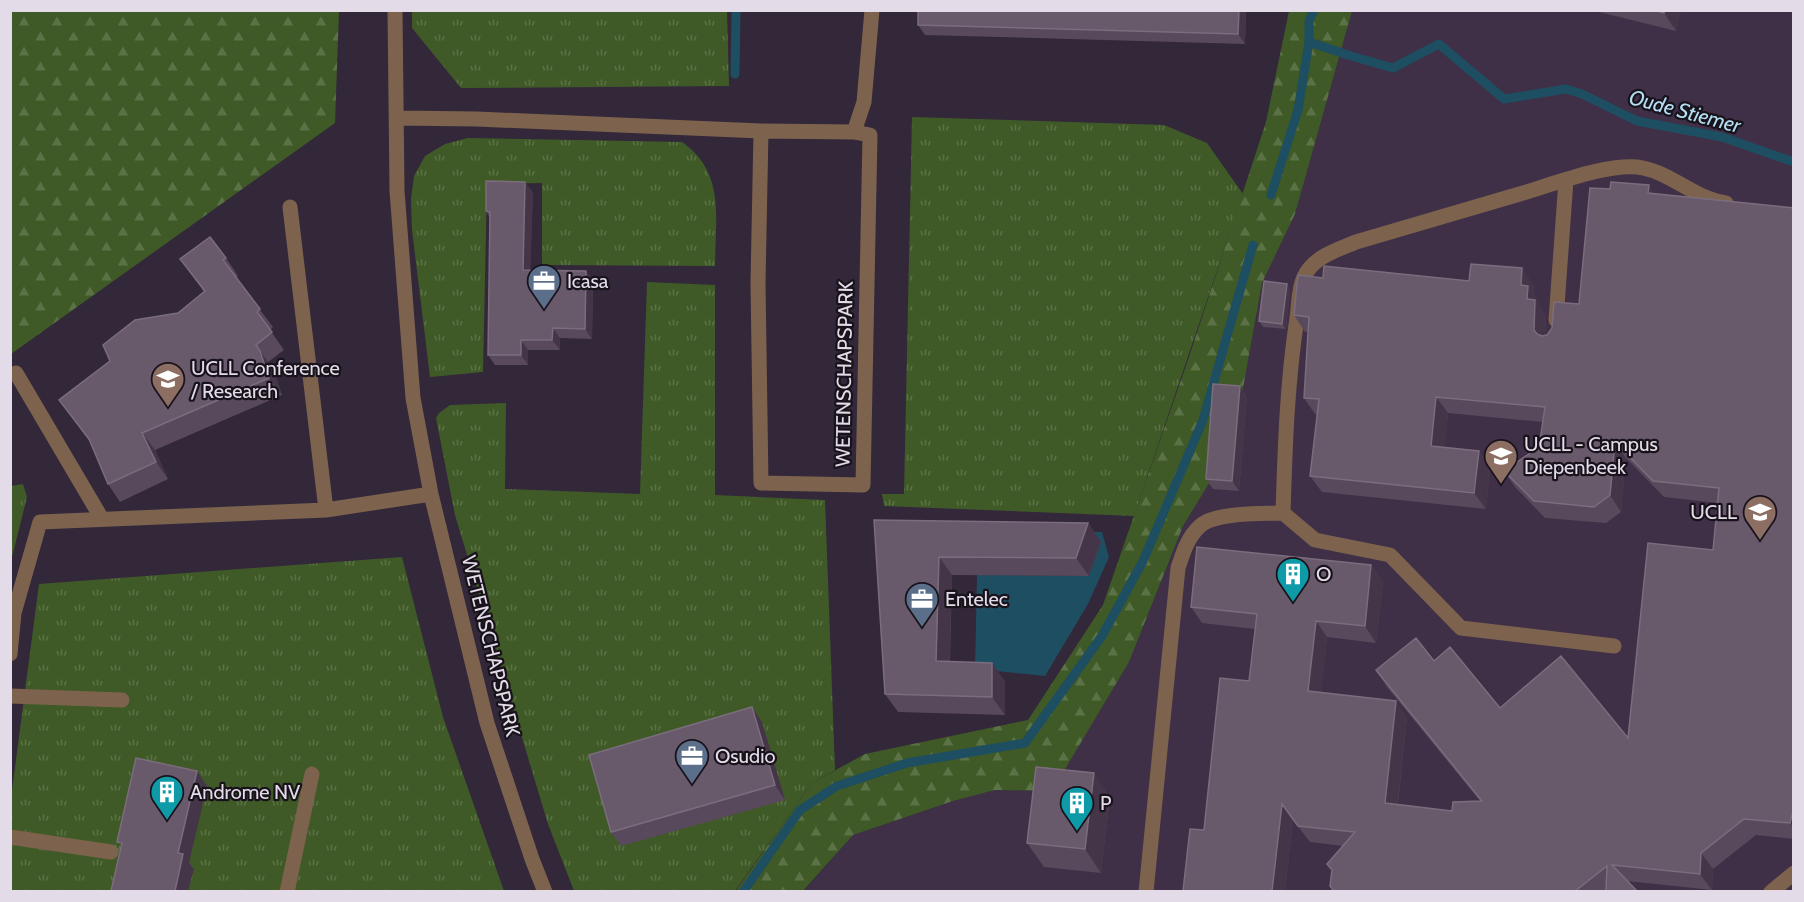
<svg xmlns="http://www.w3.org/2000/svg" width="1804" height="902" font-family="Cabin,sans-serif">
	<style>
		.built { fill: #3f3047 }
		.grass { fill: url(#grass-tufts) }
		.forest { fill: url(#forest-firs) }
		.water { fill: #1e4e61 }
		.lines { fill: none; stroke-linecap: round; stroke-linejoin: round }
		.stream { stroke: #1e4e61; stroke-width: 9 }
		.minor { stroke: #7d634e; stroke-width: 15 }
		.wall { fill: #59495c }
		.shaded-wall { fill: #443548 }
		.building { fill: #68596b; stroke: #7b6d7e; stroke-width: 1.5 }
		.labels { text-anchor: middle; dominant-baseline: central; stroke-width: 4.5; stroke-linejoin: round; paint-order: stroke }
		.poi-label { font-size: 20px; fill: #e3dbe8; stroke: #18121b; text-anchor: start }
		.street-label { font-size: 20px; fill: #e3dbe8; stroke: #18121b }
		.water-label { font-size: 21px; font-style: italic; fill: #b3def2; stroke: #18121b }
	</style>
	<defs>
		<pattern id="grass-tufts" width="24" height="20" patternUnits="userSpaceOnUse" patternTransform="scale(1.5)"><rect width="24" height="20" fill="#3f5a26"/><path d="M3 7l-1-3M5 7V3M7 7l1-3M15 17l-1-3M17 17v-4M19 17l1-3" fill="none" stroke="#5b7146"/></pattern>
		<pattern id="forest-firs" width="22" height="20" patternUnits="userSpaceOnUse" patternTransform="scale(1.5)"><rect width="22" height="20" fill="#3f5a26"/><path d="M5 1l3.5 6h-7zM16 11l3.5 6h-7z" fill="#5b7146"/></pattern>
	</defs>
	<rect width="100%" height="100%" fill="#33273a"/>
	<path class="built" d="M 1352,11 L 1793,11 L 1793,891 L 803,892 L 853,835 L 953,801 L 995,790 L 1052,791 L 1129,662 L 1183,526 L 1233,444 L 1262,283 L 1295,214 Z"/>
	<path class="grass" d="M 412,11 L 727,11 L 729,86 L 461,88 L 412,28 Z
		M 912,117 L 1164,125 L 1207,143 L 1243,194 L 1134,516 L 884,506 L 882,494 L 904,494 Z
		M 468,138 L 682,142 C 726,173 715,218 715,266 L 542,265 L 542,183 L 487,184 L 483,372 L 430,377 L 412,230 L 411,199 L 414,176 L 425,156 L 445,144 Z
		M 647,282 L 715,285 L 715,495 L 825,500 L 835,770 L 812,783 L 735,891 L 574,891 L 548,824 L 455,515 L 436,418 L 439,413 L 450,405 L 506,403 L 505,489 L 640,494 Z
		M 23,484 L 27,497 L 11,561 L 11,486 Z
		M 402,557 L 443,717 L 504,891 L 11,892 L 11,798 L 39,584 Z"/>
	<path class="forest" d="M 11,10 L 339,11 L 335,123 L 11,354 Z
		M 1289,11 L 1352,11 L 1295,214 L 1262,283 L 1233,444 L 1183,526 L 1129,662 L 1052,791 L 995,790 L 953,801 L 853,835 L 803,891 L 735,892 L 812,783 L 865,754 L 1028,720 L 1103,605 L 1190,354 L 1266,122 Z"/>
	<path class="water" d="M 979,531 L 1102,532 L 1109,557 L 1088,604 L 1045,676 L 975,669 L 977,575 L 1089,576 Z"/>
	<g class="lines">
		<path class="stream" d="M 1314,10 L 1309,21 L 1309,42 L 1351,56 L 1393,68 L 1439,44 L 1504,99 L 1566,89 L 1582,94 L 1637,121 L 1722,137 L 1794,162
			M 735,74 L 736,10
			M 1271,195 L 1298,110 L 1309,42
			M 743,892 L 800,810 L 837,786 L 907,763 L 1025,743 L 1102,636 L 1143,561 L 1203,420 L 1253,245"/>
		<path class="minor" d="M 395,10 L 397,191 L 413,398 L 431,494 L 487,723 L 532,859 L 545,892
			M 397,118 L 477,119 L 761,131 L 758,283 L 761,483 L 863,485 L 870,135 L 854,132 L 761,131
			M 854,132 L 864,102 L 872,10
			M 290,207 L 326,510
			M 1556,320 L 1566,180
			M 16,373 L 102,519
			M 1283,513 C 1285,448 1287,383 1297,318 C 1299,306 1298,289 1304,277 C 1313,257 1337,250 1356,242 C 1412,226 1467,209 1523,193 C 1553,184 1613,161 1643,168 C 1673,174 1695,199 1726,203
			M 10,654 L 14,613 L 40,522 L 326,510 L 431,494
			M 10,696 L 122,700
			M 10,837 L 111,852
			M 287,892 L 312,774
			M 1146,892 L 1178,568 C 1183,553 1187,538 1200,526 C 1215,512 1263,514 1283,513 L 1315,540 L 1390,555 L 1461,628 L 1614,646
			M 1771,892 L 1794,873"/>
	</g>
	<path class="wall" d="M 918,10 L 1246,10 L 1245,44 L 925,35 L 918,25 Z
		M 1591,10 L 1681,10 L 1676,31 Z
		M 533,192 L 530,270 L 586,271 L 593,281 L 592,339 L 560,338 L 560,350 L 528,350 L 528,365 L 495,365 L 488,355 L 490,218 L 486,211 Z
		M 1655,194 L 1794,208 L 1794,839 L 1756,835 L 1713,869 L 1712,890 L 1627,881 L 1637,891 L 1334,891 L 1343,846 L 1310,842 L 1293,820 L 1285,891 L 1183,891 L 1204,830 L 1249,681 L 1255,629 L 1202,623 L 1191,607 L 1371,565 L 1383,582 L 1376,643 L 1327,637 L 1321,693 L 1407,717 L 1398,804 L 1452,811 L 1480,801 L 1387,687 L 1376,670 L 1434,661 L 1500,708 L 1628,738 L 1713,550 L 1717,503 L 1664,497 L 1626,458 L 1621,512 L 1606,523 L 1545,518 L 1515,487 L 1504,471 L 1539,447 L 1543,422 L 1448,413 L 1444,447 L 1479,451 L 1490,467 L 1486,509 L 1322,492 L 1310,476 L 1317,415 L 1315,414 L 1304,398 L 1308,332 L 1305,332 L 1294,315 L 1323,278 L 1469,281 L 1534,285 L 1533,293 L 1539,302 L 1539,306 L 1546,316 L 1545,336 L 1547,335 L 1579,304 Z
		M 226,258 L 238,276 L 236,278 L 273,327 L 270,330 L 284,350 L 268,362 L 273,369 L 282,395 L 155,450 L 168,479 L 120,502 L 108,484 L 90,442 L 59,400 L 178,313 L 204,292 L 180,259 Z
		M 1290,289 L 1286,329 L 1263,327 L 1259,321 Z
		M 1247,396 L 1239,491 L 1213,489 L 1206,479 Z
		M 874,520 L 1088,523 L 1101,542 L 1089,576 L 952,575 L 950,662 L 1005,681 L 1005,715 L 898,712 L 885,694 Z
		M 752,707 L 762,722 L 785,800 L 621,846 L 611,832 Z
		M 1110,796 L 1101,873 L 1044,867 L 1027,843 Z"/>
	<path class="shaded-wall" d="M 1239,10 L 1246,10 L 1245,44 L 1238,34 Z
		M 1664,10 L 1681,10 L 1676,31 L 1664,13 Z
		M 525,182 L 533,192 L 530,280 L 523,270 Z
		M 1649,185 L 1660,202 L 1648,193 Z
		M 1522,268 L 1534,285 L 1533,293 L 1539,302 L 1539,306 L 1546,316 L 1545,347 L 1534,330 L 1527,299 L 1521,285 Z
		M 586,271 L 593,281 L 592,339 L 585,329 Z
		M 1287,284 L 1290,289 L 1286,329 L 1282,324 Z
		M 553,328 L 560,338 L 560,350 L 552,340 Z
		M 521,340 L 528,350 L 528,365 L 521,355 Z
		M 260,351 L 273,369 L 282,395 L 269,378 Z
		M 1240,386 L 1247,396 L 1239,491 L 1232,481 Z
		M 1436,397 L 1448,413 L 1443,462 L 1431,446 Z
		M 142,433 L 155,450 L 168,479 L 156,462 Z
		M 1615,442 L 1626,458 L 1621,512 L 1610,495 Z
		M 1479,451 L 1490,467 L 1486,509 L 1474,493 Z
		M 1088,523 L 1101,542 L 1089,576 L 1076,558 Z
		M 939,557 L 952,575 L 949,680 L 936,661 Z
		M 1371,565 L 1383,582 L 1376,643 L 1365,626 Z
		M 1316,621 L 1327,637 L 1320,707 L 1308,691 Z
		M 992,663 L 1005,681 L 1005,715 L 992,697 Z
		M 1396,701 L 1407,717 L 1396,819 L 1385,803 Z
		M 752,707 L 762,722 L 785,800 L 775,785 Z
		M 197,771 L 207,786 L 189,863 L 194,869 L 188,891 L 175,891 L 178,853 Z
		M 1094,773 L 1110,796 L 1101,873 L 1085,849 Z
		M 1282,804 L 1293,820 L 1285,891 L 1272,891 Z
		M 1794,807 L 1794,828 L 1790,823 Z
		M 1701,853 L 1713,869 L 1712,890 L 1700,874 Z"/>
	<path class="building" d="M 918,10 L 1239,10 L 1238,34 L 918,25 Z
		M 1654,10 L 1664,10 L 1664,13 Z
		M 486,181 L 525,182 L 523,270 L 586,271 L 585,329 L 553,328 L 552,340 L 521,340 L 521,355 L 488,355 L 490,212 L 486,211 Z
		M 1611,182 L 1649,185 L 1648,193 L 1794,208 L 1794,807 L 1790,823 L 1744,819 L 1701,853 L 1700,874 L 1612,865 L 1637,891 L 1606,891 L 1607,866 L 1575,891 L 1334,891 L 1330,886 L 1332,870 L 1327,864 L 1355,832 L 1298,826 L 1282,804 L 1272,891 L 1183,891 L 1190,829 L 1204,830 L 1220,678 L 1249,681 L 1257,614 L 1191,607 L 1197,547 L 1371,565 L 1365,626 L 1316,621 L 1308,691 L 1396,701 L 1385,803 L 1452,811 L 1453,802 L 1482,801 L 1376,670 L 1416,638 L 1434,661 L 1450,647 L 1500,708 L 1561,656 L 1628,738 L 1648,543 L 1713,550 L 1719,488 L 1653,481 L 1615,442 L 1610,495 L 1594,507 L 1534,501 L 1504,471 L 1539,447 L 1545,407 L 1436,397 L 1431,446 L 1479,451 L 1474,493 L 1310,476 L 1319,399 L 1304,398 L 1309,317 L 1294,315 L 1298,275 L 1323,278 L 1324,266 L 1469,281 L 1471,264 L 1522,268 L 1521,285 L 1528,286 L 1527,299 L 1535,300 L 1534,330 L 1537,334 L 1542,336 L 1547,335 L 1552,328 L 1554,302 L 1579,304 L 1590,188 L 1610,189 Z
		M 210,237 L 226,258 L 223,260 L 260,309 L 257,312 L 272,332 L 256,345 L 260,351 L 269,378 L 142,433 L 156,462 L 108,484 L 89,439 L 59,400 L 110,361 L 103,345 L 135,320 L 178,313 L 205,291 L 180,259 Z
		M 1264,281 L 1287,284 L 1282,324 L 1259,321 Z
		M 1213,384 L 1240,386 L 1232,481 L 1206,479 Z
		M 874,520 L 1088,523 L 1076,558 L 939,557 L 936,661 L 992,663 L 992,697 L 885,694 Z
		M 752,707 L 775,785 L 611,832 L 589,755 Z
		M 136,758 L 197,771 L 178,853 L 183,854 L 175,891 L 111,891 L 122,843 L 117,842 Z
		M 1036,767 L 1094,773 L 1085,849 L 1027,843 Z"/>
	<defs>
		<g id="office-pin" transform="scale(1.725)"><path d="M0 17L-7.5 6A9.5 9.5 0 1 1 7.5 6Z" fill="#5c6f8a" stroke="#18121b"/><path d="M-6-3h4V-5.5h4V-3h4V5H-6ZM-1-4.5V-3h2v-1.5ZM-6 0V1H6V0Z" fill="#fff"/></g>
		<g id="university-pin" transform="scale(1.725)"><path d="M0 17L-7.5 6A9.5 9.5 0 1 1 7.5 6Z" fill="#8d6e63" stroke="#18121b"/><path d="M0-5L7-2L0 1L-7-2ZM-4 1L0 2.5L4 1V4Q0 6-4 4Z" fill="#fff"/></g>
		<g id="building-pin" transform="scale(1.725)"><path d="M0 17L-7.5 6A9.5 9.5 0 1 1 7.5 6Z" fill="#0f9aa8" stroke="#18121b"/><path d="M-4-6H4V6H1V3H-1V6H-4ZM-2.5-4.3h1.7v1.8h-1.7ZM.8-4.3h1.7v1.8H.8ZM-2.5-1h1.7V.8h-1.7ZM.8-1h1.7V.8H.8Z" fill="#fff"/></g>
	</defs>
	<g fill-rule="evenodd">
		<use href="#office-pin" x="544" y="281"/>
		<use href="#university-pin" x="168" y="379"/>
		<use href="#university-pin" x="1501" y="456"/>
		<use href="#university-pin" x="1760" y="512"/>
		<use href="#building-pin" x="1293" y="574"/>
		<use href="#office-pin" x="922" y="599"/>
		<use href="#office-pin" x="692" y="756"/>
		<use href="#building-pin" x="167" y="792"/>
		<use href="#building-pin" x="1077" y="803"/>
	</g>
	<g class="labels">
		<g class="poi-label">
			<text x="567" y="281">Icasa</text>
			<text x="191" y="368">UCLL Conference<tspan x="191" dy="23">/ Research</tspan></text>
			<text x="1524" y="444">UCLL - Campus<tspan x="1524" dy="23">Diepenbeek</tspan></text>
			<text x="1737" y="512" text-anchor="end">UCLL</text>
			<text x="1316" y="574">O</text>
			<text x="945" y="599">Entelec</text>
			<text x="715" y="756">Osudio</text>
			<text x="190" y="792">Androme NV</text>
			<text x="1100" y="803">P</text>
		</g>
		<g class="street-label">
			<text transform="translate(844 374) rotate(-89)">WETENSCHAPSPARK</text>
			<text transform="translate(491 646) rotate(76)">WETENSCHAPSPARK</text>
		</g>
		<g class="water-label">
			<text transform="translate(1685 111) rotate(15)">Oude Stiemer</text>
		</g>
	</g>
	<rect width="1804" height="902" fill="none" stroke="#e3dbe8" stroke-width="24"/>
</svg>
